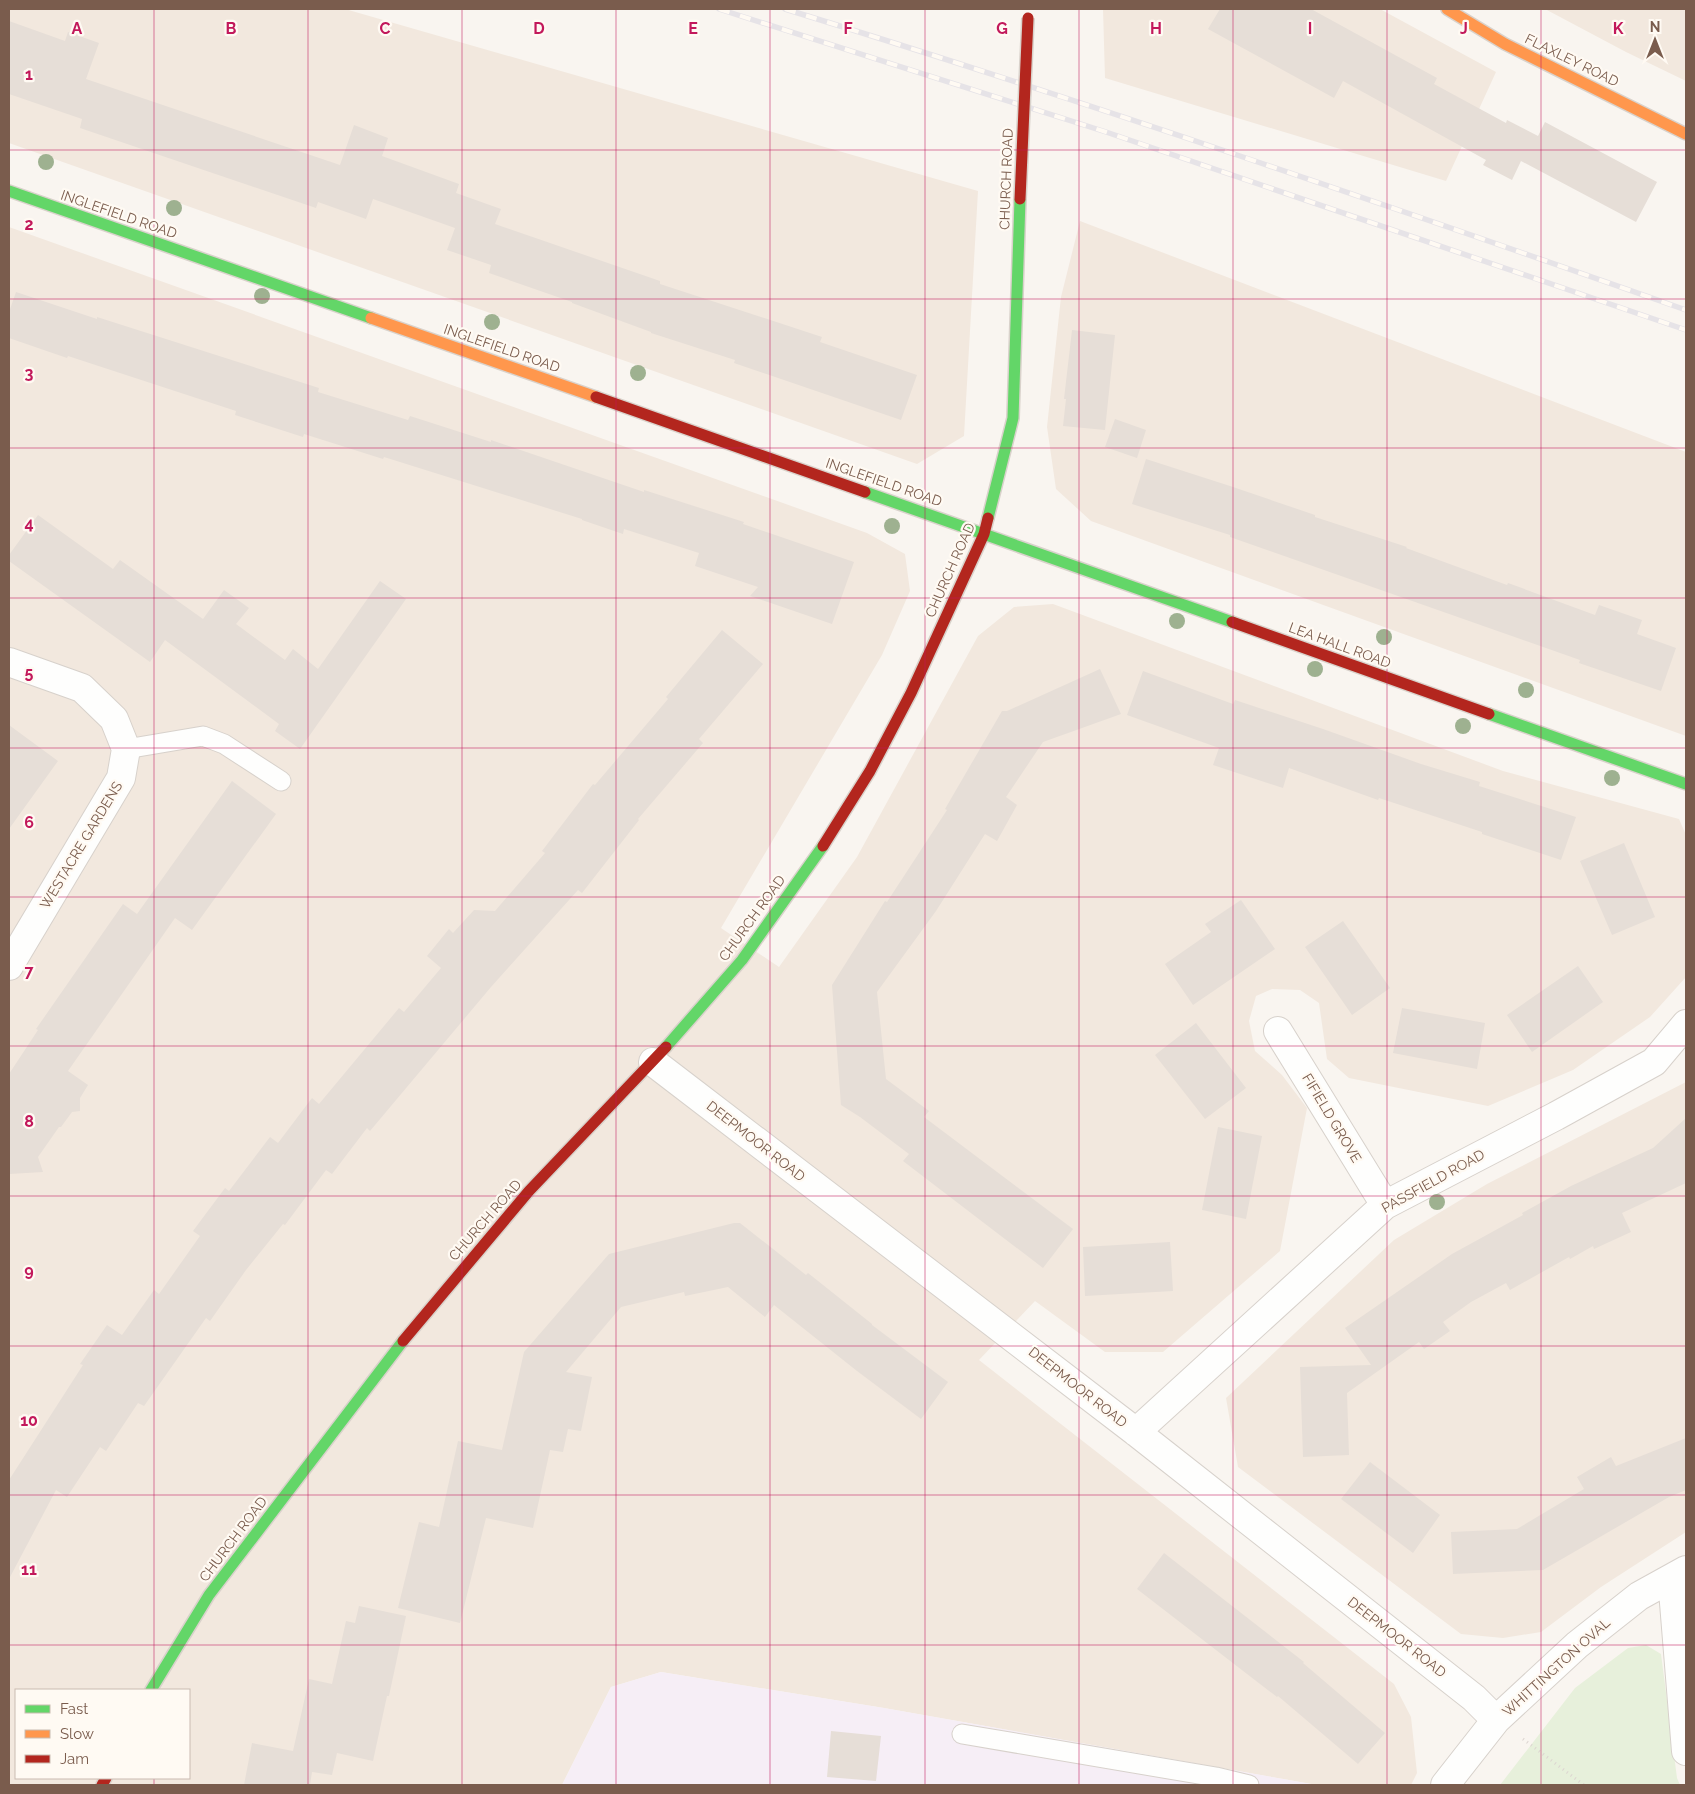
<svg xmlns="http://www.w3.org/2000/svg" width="1695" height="1794" font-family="Raleway,sans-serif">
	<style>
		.residential { fill: #f2e8de; fill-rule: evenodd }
		.education { fill: #f6eef6 }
		.green { fill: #e7f0db }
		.building { fill: #e6ded7 }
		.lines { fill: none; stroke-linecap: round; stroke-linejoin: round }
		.lane-casing { stroke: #d7d1cb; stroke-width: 21 }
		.street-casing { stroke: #d7d1cb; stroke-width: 30 }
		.fast-casing { stroke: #d9d2cb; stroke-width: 14 }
		.slow-casing { stroke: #d9d2cb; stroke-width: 14 }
		.jam-casing { stroke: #d9d2cb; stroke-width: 14 }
		.path { stroke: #dcd5d0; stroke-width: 3; stroke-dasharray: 1 4; stroke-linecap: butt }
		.lane { stroke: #fefefd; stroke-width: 19 }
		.street { stroke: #fefefd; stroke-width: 28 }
		.fast { stroke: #63d668; stroke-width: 11 }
		.slow { stroke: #ff974d; stroke-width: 11 }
		.jam { stroke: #b3261e; stroke-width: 11 }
		.rail-casing { stroke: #e6e3e7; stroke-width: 5.5 }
		.rail { stroke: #fffaf3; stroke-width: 4; stroke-dasharray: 11; stroke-linecap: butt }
		.jam-bridge-casing { stroke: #d9d2cb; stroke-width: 14; stroke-linecap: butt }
		.jam-bridge { stroke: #b3261e; stroke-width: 11 }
		.tree { fill: #9eb190 }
		.grid { fill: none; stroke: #c2185b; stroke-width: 1; stroke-opacity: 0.55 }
		.labels { text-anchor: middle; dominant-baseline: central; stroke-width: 4.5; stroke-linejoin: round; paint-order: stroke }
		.street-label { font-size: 14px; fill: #7a5c4d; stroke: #fffaf3 }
		.grid-label { font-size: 16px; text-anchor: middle; font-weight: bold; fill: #c2185b; stroke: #fffaf3; stroke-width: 4.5; stroke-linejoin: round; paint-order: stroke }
	</style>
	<rect width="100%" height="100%" fill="#f9f5f0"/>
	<path class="residential" d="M 9,9 L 345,9 L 978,191 L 964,436 L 917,464 L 9,143 Z
		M 1103,9 L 1380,9 L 1496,72 L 1446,181 L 1105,78 Z
		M 1545,9 L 1686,9 L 1686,81 L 1626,52 Z
		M 1080,221 L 1686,452 L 1686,736 L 1091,521 L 1056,489 L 1047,427 L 1061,297 Z
		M 9,227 L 867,533 L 905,554 L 910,591 L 882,655 L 721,928 L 779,967 L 857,857 L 978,636 L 1014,607 L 1053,604 L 1503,771 L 1679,819 L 1686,835 L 1686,977 L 1650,1017 L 1573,1070 L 1488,1106 L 1349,1078 L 1327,1059 L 1319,1003 L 1300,990 L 1272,989 L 1256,996 L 1249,1021 L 1255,1051 L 1282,1075 L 1307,1108 L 1280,1251 L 1163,1352 L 1105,1352 L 1035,1301 L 979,1360 L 1394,1684 L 1411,1717 L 1417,1773 L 1411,1785 L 1317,1785 L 884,1708 L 661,1672 L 611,1687 L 562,1785 L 9,1785 ZM 16,1690 L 189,1690 L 189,1778 L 16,1778 Z
		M 1686,1082 L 1686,1532 L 1601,1587 L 1541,1632 L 1503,1638 L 1461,1634 L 1238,1467 L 1226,1398 L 1394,1240 L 1487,1184 Z"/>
	<path class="education" d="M 661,1672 L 884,1708 L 1317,1785 L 562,1785 L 611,1687 Z"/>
	<path class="green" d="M 1646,1645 L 1661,1654 L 1677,1778 L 1680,1785 L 1500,1785 L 1575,1688 L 1628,1648 Z"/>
	<path class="building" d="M 1220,9 L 1311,9 L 1437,78 L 1434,84 L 1506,123 L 1507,120 L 1538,136 L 1545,122 L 1657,182 L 1636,222 L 1521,161 L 1512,180 L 1483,165 L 1486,160 L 1343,81 L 1334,98 L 1208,29 Z
		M 9,21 L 65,41 L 68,32 L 99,43 L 86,79 L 340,165 L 354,125 L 388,138 L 382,156 L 459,184 L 456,193 L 501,209 L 495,224 L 660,281 L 660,284 L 822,337 L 820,342 L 917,375 L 901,420 L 734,363 L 735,360 L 651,333 L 651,332 L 572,303 L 572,302 L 489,273 L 491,265 L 447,250 L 455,228 L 373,199 L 366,219 L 318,202 L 316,208 L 80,128 L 82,119 L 9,94 Z
		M 16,292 L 97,319 L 97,317 L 319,388 L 318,392 L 408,420 L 410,416 L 491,442 L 491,440 L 644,492 L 644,490 L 744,522 L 743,524 L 854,562 L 832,624 L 750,596 L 758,587 L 695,566 L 699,553 L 624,529 L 623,534 L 582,520 L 582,519 L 384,457 L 383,459 L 304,434 L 303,437 L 235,415 L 236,411 L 68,356 L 67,358 L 9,338 L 9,312 Z
		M 1072,330 L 1115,335 L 1105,430 L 1063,426 L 1066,399 L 1064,399 Z
		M 1115,419 L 1146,430 L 1137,458 L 1105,447 Z
		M 1146,459 L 1230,486 L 1315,515 L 1315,517 L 1407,547 L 1406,548 L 1507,585 L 1508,583 L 1595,615 L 1599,605 L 1642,620 L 1637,634 L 1676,648 L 1661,691 L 1579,663 L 1580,660 L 1230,537 L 1230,535 L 1132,504 Z
		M 38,515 L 113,569 L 120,560 L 203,619 L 224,590 L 249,608 L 236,624 L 285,660 L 293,649 L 318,669 L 380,581 L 406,599 L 300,749 L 275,731 L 279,724 L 165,640 L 150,662 L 9,561 L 9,555 Z
		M 722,630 L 763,664 L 699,739 L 703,743 L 638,819 L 639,820 L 582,893 L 578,890 L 491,987 L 370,1131 L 367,1128 L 332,1174 L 326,1170 L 285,1225 L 283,1224 L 246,1270 L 210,1321 L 206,1318 L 144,1406 L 138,1403 L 106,1451 L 100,1447 L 67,1497 L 56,1490 L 9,1579 L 9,1480 L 83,1365 L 80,1364 L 107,1325 L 122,1335 L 154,1290 L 159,1294 L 200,1236 L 193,1231 L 225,1188 L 229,1191 L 270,1137 L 278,1143 L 312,1098 L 319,1104 L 399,1008 L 404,1012 L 441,968 L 427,956 L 449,929 L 453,933 L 474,910 L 495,911 L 545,853 L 542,851 L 593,784 L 595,785 L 668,699 L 666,697 Z
		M 1100,669 L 1121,714 L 1043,742 L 1006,797 L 1017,805 L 997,841 L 985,834 L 936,911 L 877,992 L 886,1079 L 929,1111 L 924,1117 L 1073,1229 L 1043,1268 L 903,1161 L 909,1154 L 860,1117 L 841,1105 L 832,985 L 885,901 L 887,902 L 947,810 L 945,809 L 1002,711 L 1007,711 Z
		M 1143,671 L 1233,704 L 1235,700 L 1323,729 L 1421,764 L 1480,782 L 1479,786 L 1576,817 L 1561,860 L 1482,834 L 1482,832 L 1379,798 L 1378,800 L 1289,768 L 1283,788 L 1213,765 L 1219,748 L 1127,715 Z
		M 9,725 L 58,761 L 9,829 Z
		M 232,781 L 276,814 L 192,930 L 175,918 L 68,1071 L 88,1085 L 80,1098 L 80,1111 L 72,1112 L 61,1127 L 59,1127 L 38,1157 L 43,1172 L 9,1174 L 9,1074 L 38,1030 L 36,1029 L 123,904 L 137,914 Z
		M 1624,843 L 1655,917 L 1612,935 L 1580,861 Z
		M 1241,900 L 1275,949 L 1193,1005 L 1165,964 L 1211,932 L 1205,924 Z
		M 1343,921 L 1390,988 L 1352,1015 L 1305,947 Z
		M 1578,966 L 1603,1002 L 1532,1052 L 1507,1015 Z
		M 1402,1008 L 1485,1023 L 1477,1069 L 1393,1053 Z
		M 1196,1023 L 1246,1088 L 1205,1119 L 1155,1055 Z
		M 1686,1118 L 1686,1183 L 1622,1213 L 1631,1232 L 1594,1249 L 1593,1246 L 1570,1259 L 1569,1257 L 1510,1290 L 1506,1283 L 1471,1302 L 1443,1322 L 1450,1331 L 1424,1349 L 1419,1342 L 1347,1393 L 1349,1455 L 1303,1457 L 1300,1367 L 1371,1365 L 1345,1328 L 1452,1254 L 1523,1215 L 1522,1213 L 1571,1186 L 1653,1148 Z
		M 1218,1127 L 1262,1136 L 1246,1219 L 1202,1210 Z
		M 734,1223 L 740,1223 L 806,1275 L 808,1273 L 872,1324 L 872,1325 L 948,1382 L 921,1419 L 857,1371 L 774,1305 L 765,1317 L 728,1287 L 685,1296 L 684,1292 L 621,1307 L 566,1372 L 592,1377 L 581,1431 L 568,1429 L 563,1452 L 550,1450 L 533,1528 L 486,1518 L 460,1623 L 398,1608 L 419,1522 L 439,1527 L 458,1441 L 502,1450 L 524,1352 L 609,1254 Z
		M 1170,1242 L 1173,1291 L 1085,1296 L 1083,1247 Z
		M 1686,1438 L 1686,1490 L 1669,1497 L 1543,1570 L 1453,1574 L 1451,1532 L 1517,1529 L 1584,1489 L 1577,1477 L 1611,1457 L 1616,1466 Z
		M 1370,1462 L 1440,1515 L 1413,1553 L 1341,1499 Z
		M 1164,1553 L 1304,1662 L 1303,1663 L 1385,1733 L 1358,1764 L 1278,1696 L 1277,1697 L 1137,1589 Z
		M 359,1606 L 406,1616 L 389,1696 L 387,1696 L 373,1761 L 337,1753 L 332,1775 L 312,1772 L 310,1785 L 244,1785 L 252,1743 L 293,1751 L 309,1679 L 332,1684 L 346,1621 L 355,1623 Z
		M 831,1731 L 881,1736 L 876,1781 L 827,1777 Z"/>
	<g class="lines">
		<g class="lane-casing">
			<path id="lane" d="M 126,749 L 203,736 L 224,744 L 281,781
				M 962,1734 L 1216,1777 L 1249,1785"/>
		</g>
		<g class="street-casing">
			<path id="street" d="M 9,662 L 82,688 L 114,719 L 126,749 L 121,778 L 9,966
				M 1278,1031 L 1385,1205
				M 653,1062 L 1136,1432 L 1474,1698 L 1496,1720
				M 1136,1432 L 1385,1205 L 1556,1116 L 1654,1062 L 1686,1024
				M 1672,1578 L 1686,1751
				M 1445,1785 L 1496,1720 L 1577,1645 L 1639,1596 L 1686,1570"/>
		</g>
		<g class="fast-casing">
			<path id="fast" d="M 9,191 L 371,318
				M 865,492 L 1232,622
				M 988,518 L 1013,418 L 1020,199
				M 1489,714 L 1686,784
				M 666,1047 L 742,960 L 823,846
				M 151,1690 L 209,1595 L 403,1341"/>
		</g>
		<g class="slow-casing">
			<path id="slow" d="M 1447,9 L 1505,44 L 1686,134
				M 371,318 L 596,397"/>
		</g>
		<g class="jam-casing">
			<path id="jam" d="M 596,397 L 865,492
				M 1232,622 L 1489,714
				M 823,846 L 870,771 L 911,693 L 984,534 L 988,518
				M 403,1341 L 529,1191 L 666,1047
				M 102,1785 L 106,1778"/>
		</g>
		<path class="path" d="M 1523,1739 L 1584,1785"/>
		<use href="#lane" class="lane"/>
		<use href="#street" class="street"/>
		<use href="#fast" class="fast"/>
		<use href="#slow" class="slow"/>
		<use href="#jam" class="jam"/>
		<g class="rail-casing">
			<path id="rail" d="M 719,9 L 1106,132 L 1686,330
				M 785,9 C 1088,102 1387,205 1686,310"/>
		</g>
		<use href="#rail" class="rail"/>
		<g class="jam-bridge-casing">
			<path id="jam-bridge" d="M 1020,199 L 1028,18"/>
		</g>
		<use href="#jam-bridge" class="jam-bridge"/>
	</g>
	<g class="tree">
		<circle cx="46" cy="162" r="8"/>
		<circle cx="174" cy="208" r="8"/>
		<circle cx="262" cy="296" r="8"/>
		<circle cx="492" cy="322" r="8"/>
		<circle cx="638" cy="373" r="8"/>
		<circle cx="892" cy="526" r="8"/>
		<circle cx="1177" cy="621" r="8"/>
		<circle cx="1384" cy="637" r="8"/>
		<circle cx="1315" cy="669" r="8"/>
		<circle cx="1526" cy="690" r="8"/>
		<circle cx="1463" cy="726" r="8"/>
		<circle cx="1612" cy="778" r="8"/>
		<circle cx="1437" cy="1202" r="8"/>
	</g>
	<path class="grid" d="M 154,9 L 154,1690M 308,9 L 308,1785M 462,9 L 462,1785M 616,9 L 616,1785M 770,9 L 770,1785M 925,9 L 925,1785M 1079,9 L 1079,1785M 1233,9 L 1233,1785M 1387,9 L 1387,1785M 1541,9 L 1541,1785M 9,150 L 1686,150M 9,299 L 1686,299M 9,448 L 1686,448M 9,598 L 1686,598M 9,748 L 1686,748M 9,897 L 1686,897M 9,1046 L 1686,1046M 9,1196 L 1686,1196M 9,1346 L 1686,1346M 9,1495 L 1686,1495M 9,1645 L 1686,1645M 154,1778 L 154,1785"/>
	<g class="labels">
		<g class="street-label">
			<text transform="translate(1572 60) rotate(26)">FLAXLEY ROAD</text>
			<text transform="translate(1006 179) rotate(-88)">CHURCH ROAD</text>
			<text transform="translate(119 214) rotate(19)">INGLEFIELD ROAD</text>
			<text transform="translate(502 348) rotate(19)">INGLEFIELD ROAD</text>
			<text transform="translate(884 482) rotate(19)">INGLEFIELD ROAD</text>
			<text transform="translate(950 570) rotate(-66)">CHURCH ROAD</text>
			<text transform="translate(1340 645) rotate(20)">LEA HALL ROAD</text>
			<text transform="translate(81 845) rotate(-59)">WESTACRE GARDENS</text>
			<text transform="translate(752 918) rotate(-54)">CHURCH ROAD</text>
			<text transform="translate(1332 1118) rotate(59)">FIFIELD GROVE</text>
			<text transform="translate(756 1141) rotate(38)">DEEPMOOR ROAD</text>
			<text transform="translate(1433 1181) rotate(-29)">PASSFIELD ROAD</text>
			<text transform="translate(485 1220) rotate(-49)">CHURCH ROAD</text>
			<text transform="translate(1078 1387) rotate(38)">DEEPMOOR ROAD</text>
			<text transform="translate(233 1539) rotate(-53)">CHURCH ROAD</text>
			<text transform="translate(1397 1637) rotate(38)">DEEPMOOR ROAD</text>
			<text transform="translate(1556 1667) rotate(-42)">WHITTINGTON OVAL</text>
		</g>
	</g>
	<g class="grid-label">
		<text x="77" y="34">A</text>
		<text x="231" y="34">B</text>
		<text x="385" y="34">C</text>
		<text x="539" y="34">D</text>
		<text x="693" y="34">E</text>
		<text x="848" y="34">F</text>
		<text x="1002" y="34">G</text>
		<text x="1156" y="34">H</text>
		<text x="1310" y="34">I</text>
		<text x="1464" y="34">J</text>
		<text x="1618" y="34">K</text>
		<text x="29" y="80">1</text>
		<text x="29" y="230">2</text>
		<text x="29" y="379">3</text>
		<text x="29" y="529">4</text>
		<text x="29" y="678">5</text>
		<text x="29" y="828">6</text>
		<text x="29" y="977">7</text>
		<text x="29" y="1127">8</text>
		<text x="29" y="1276">9</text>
		<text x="29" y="1426">10</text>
		<text x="29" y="1575">11</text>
	</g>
	<rect width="1695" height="1794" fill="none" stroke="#7a5c4d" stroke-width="20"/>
	<rect x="15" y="1689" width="175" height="90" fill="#fffaf3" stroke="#cabbb1"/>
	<rect x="25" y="1705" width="25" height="8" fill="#63d668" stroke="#cabbb1"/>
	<text x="60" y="1714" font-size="15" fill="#7a5c4d">Fast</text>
	<rect x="25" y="1730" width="25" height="8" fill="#ff974d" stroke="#cabbb1"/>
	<text x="60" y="1739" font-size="15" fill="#7a5c4d">Slow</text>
	<rect x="25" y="1755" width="25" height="8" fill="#b3261e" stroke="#cabbb1"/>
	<text x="60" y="1764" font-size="15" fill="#7a5c4d">Jam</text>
	<g transform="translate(1655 40)" stroke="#fffaf3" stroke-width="4" paint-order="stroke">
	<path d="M0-4L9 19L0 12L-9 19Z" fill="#7a5c4d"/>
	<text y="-8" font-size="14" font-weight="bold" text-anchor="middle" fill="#7a5c4d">N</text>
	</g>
</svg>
